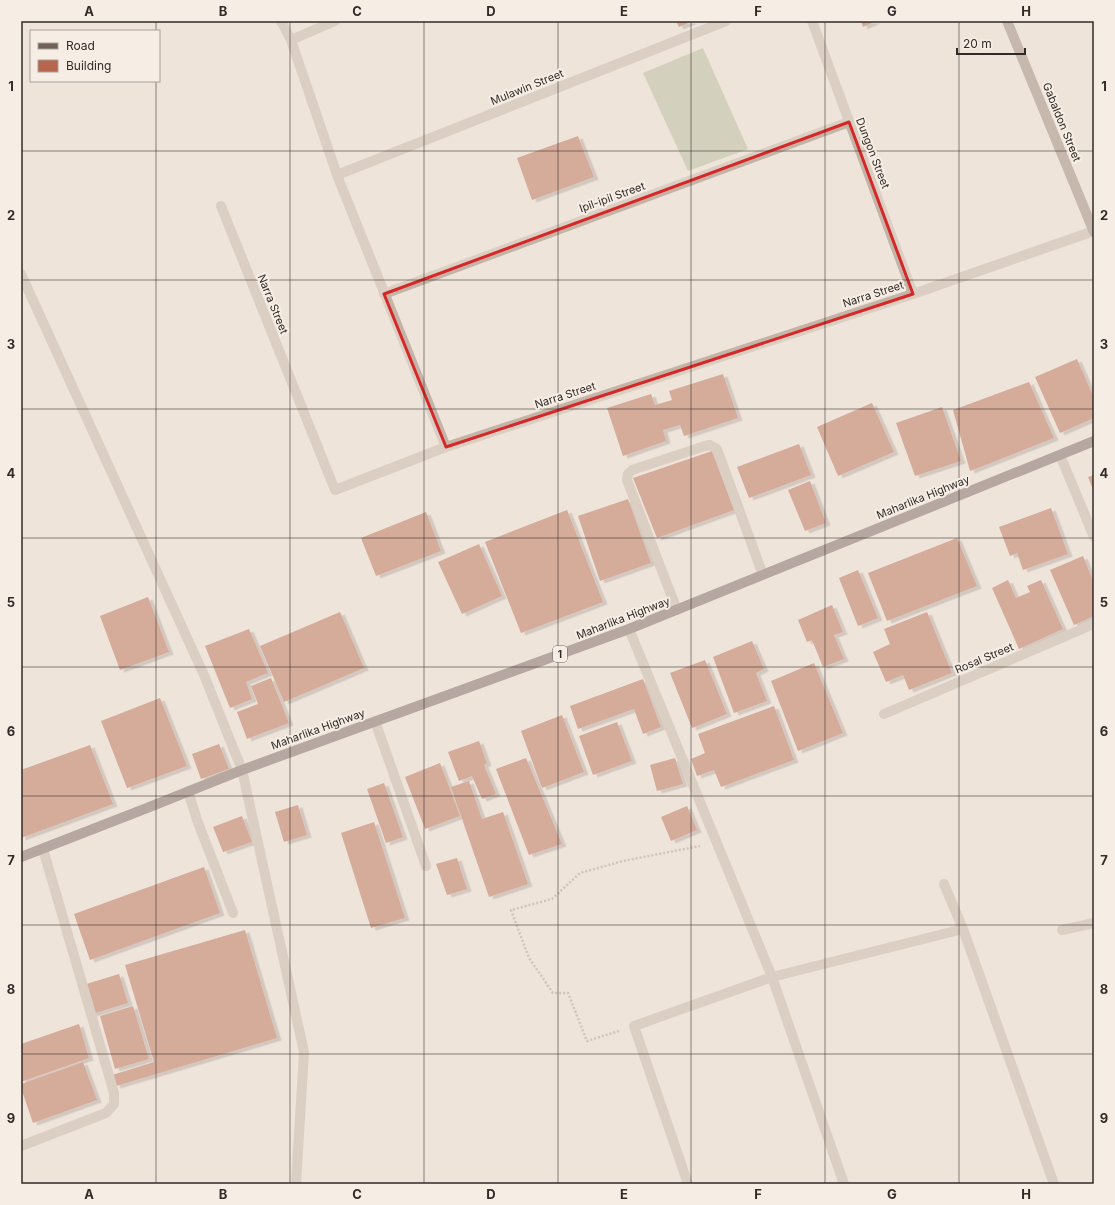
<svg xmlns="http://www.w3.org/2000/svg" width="1115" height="1205" font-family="Inter,sans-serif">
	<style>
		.pitch { fill: #b1bb9c }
		.building { fill: #b7664e; filter: url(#shadow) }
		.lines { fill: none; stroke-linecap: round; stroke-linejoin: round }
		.path { stroke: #b09e92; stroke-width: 2.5; stroke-dasharray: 2 2; stroke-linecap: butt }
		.service { stroke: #c4b4a7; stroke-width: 10 }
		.minor { stroke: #c4b4a7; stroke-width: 10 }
		.tertiary { stroke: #c4b4a7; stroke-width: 10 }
		.secondary { stroke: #978379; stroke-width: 10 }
		.primary { stroke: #726159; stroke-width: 10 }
		.marked { fill: none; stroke: #d62828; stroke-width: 3; stroke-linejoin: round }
		.grid { fill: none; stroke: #322a27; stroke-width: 1; stroke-opacity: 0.55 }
		.labels { text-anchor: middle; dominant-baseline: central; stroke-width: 4; stroke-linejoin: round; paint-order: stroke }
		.shield { fill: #f6eee5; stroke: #6d6560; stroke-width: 1 }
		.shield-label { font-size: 10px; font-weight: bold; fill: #322a27 }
		.street-label { font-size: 11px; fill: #322a27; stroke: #f6eee5 }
		.neatline { fill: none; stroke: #322a27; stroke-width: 1.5 }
		.grid-label { font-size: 13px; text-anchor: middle; font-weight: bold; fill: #322a27 }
	</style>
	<defs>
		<filter id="shadow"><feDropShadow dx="4.5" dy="2.5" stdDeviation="0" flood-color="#0004"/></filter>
	</defs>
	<rect width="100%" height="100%" fill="#eee4da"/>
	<path class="pitch" d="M 703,48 L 748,149 L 688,171 L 643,73 Z"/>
	<path class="building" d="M 676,21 L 693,21 L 679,27 Z
		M 861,21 L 876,21 L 863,27 Z
		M 578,136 L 594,177 L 532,200 L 517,158 Z
		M 1077,359 L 1094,398 L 1094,418 L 1060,433 L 1035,377 Z
		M 723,374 L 738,418 L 684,436 L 680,425 L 663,430 L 666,441 L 623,456 L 607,408 L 651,394 L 655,405 L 672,400 L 669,391 Z
		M 1029,382 L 1054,438 L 970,471 L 953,410 Z
		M 872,403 L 894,452 L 838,476 L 817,427 Z
		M 942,407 L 961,461 L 915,476 L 896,423 Z
		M 799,444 L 811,475 L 749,498 L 737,467 Z
		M 712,451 L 734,510 L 657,538 L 633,478 Z
		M 1094,475 L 1094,492 L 1088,477 Z
		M 810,481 L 826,523 L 805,531 L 788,490 Z
		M 628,499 L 651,563 L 600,581 L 578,516 Z
		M 1051,508 L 1068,554 L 1023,570 L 1017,553 L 1010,556 L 999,527 Z
		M 567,510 L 603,602 L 521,633 L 485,542 Z
		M 426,512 L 441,551 L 376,576 L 361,538 Z
		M 957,538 L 977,586 L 887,621 L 868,573 Z
		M 479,544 L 502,596 L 462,614 L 438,562 Z
		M 1083,556 L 1094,583 L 1094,616 L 1074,625 L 1050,570 Z
		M 858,570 L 878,618 L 858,626 L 839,578 Z
		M 1008,580 L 1016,598 L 1030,592 L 1027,586 L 1041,580 L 1063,629 L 1019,649 L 992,588 Z
		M 148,597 L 169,652 L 120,670 L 100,616 Z
		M 832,605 L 843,632 L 834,635 L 844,659 L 823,667 L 812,640 L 807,642 L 798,620 Z
		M 340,612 L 364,668 L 284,702 L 260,646 Z
		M 927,612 L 952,673 L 909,690 L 903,675 L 886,682 L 873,652 L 890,644 L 884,629 Z
		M 249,629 L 268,673 L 246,682 L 252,699 L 230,708 L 205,646 Z
		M 752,641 L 764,669 L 756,673 L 767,701 L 734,713 L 713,657 Z
		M 705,660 L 727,714 L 692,728 L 670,673 Z
		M 814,663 L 843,733 L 798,751 L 771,681 Z
		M 271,678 L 289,723 L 247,739 L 237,712 L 258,704 L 251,686 Z
		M 643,679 L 661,727 L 643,734 L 634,709 L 578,729 L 570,706 Z
		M 160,698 L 187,766 L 127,788 L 101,721 Z
		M 774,706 L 794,760 L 721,787 L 714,770 L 697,776 L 691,759 L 705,753 L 698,734 Z
		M 562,715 L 584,772 L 542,788 L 521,731 Z
		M 617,722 L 632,761 L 593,775 L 579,736 Z
		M 479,741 L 487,763 L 484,765 L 496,794 L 482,799 L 472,776 L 459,781 L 448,752 Z
		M 219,744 L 229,769 L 201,779 L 192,754 Z
		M 90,745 L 113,804 L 21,838 L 21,770 Z
		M 526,758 L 562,844 L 529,855 L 496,769 Z
		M 675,758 L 683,784 L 657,791 L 650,765 Z
		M 440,763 L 460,816 L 425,829 L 405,777 Z
		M 469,781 L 482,819 L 503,812 L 528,884 L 489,897 L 451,787 Z
		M 384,783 L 403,837 L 386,843 L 367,789 Z
		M 298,805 L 307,835 L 284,842 L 275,812 Z
		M 687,806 L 697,830 L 671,841 L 661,817 Z
		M 242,816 L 252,842 L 223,852 L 213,827 Z
		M 374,822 L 405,918 L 371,928 L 341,833 Z
		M 457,858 L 467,889 L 447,895 L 436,864 Z
		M 204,867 L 220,913 L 90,960 L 74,914 Z
		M 245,930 L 277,1038 L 116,1086 L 112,1075 L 154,1062 L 125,965 Z
		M 119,974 L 128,1003 L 92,1014 L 83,985 Z
		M 133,1006 L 149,1059 L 115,1069 L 100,1016 Z
		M 79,1024 L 89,1058 L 21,1082 L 21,1044 Z
		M 83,1062 L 97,1100 L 33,1123 L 21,1088 L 21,1084 Z"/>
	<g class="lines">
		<path class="path" d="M 619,1031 L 587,1041 L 568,993 L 553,993 L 529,958 L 511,910 L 552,899 L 580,873 L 623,861 L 700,846"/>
		<path class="service" d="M 677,610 L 627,480 L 628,474 L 632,470 L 705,446 L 710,445 L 717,449 L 763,575
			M 375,721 L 426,866
			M 188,791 L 197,820 L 233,913
			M 1062,930 L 1094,923"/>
		<path class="minor" d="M 281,21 L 291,40 L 337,175 L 446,447
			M 812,21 L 913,294
			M 291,40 L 335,21
			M 337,175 L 726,21
			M 221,206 L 335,490 L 446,447 L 913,294 L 1094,231
			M 384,294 L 849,122
			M 629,629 L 772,977 L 844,1184
			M 884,714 L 1094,624
			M 944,884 L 963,929 L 1054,1184
			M 21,1146 L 106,1113 L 114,1104 L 114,1093 L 43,849
			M 688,1184 L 634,1026 L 772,977 L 963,929"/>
		<path class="tertiary" d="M 21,274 L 204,675 L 242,770 L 304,1052 L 296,1184
			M 1060,455 L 1094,537"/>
		<path class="secondary" d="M 1007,21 L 1094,232"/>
		<path class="primary" d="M 21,857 L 147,808 L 242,770 L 629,629 L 1094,441"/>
	</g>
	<path d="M0 0H1115V1205H0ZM 849,122 L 913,294 L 446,447 L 384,294 Z" fill="#eee4da" fill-opacity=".55" fill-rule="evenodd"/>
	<path class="marked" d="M 849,122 L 913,294 L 446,447 L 384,294 Z"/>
	<path class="grid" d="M 156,21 L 156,31M 290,21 L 290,1184M 424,21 L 424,1184M 558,21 L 558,1184M 691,21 L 691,1184M 825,21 L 825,1184M 959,21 L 959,1184M 156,81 L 156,1184M 21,151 L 1094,151M 21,280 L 1094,280M 21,409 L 1094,409M 21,538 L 1094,538M 21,667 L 1094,667M 21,796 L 1094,796M 21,925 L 1094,925M 21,1054 L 1094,1054"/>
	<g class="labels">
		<rect class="shield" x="553" y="646" width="14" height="16" rx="3"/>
		<g class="shield-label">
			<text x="560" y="654">1</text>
		</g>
		<g class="street-label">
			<text transform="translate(527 87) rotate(-22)">Mulawin Street</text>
			<text transform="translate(1062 122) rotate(68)">Gabaldon Street</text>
			<text transform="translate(873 153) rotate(69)">Dungon Street</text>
			<text transform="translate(612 197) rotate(-20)">Ipil-ipil Street</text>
			<text transform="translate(873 294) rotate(-18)">Narra Street</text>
			<text transform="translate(273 304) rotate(68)">Narra Street</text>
			<text transform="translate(565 395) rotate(-18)">Narra Street</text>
			<text transform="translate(923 497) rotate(-22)">Maharlika Highway</text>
			<text transform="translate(623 618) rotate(-21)">Maharlika Highway</text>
			<text transform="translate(984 658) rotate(-23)">Rosal Street</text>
			<text transform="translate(318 729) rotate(-20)">Maharlika Highway</text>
		</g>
	</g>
	<rect width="1115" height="1205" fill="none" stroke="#f6eee5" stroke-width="44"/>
	<rect x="30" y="30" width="130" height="52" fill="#f6eee5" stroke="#a8a099"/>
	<rect x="38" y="43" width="20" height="6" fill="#726159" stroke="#a8a099"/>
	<text x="66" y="50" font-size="12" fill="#322a27">Road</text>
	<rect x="38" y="60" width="20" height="12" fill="#b7664e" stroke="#a8a099"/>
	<text x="66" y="70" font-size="12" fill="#322a27">Building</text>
	<path d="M957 48v6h68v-6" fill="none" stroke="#322a27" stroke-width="2"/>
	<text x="963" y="48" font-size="12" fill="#322a27" stroke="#f6eee5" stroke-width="3" paint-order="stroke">20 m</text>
	<rect x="22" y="22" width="1071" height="1161" class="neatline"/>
	<g class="grid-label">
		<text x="89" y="16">A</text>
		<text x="223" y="16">B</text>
		<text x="357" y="16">C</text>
		<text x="491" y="16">D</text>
		<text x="624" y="16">E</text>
		<text x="758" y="16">F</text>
		<text x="892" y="16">G</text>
		<text x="1026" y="16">H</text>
		<text x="11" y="91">1</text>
		<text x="1104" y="91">1</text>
		<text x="11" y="220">2</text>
		<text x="1104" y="220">2</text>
		<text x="11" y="349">3</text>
		<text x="1104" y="349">3</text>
		<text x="11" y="478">4</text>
		<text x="1104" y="478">4</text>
		<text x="11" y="607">5</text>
		<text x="1104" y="607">5</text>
		<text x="11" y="736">6</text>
		<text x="1104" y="736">6</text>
		<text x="11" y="865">7</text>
		<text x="1104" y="865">7</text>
		<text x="11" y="994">8</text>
		<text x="1104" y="994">8</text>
		<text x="11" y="1123">9</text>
		<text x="1104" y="1123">9</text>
		<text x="89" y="1199">A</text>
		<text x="223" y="1199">B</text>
		<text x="357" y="1199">C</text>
		<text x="491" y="1199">D</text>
		<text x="624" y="1199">E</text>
		<text x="758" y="1199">F</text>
		<text x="892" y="1199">G</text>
		<text x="1026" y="1199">H</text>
	</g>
</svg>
